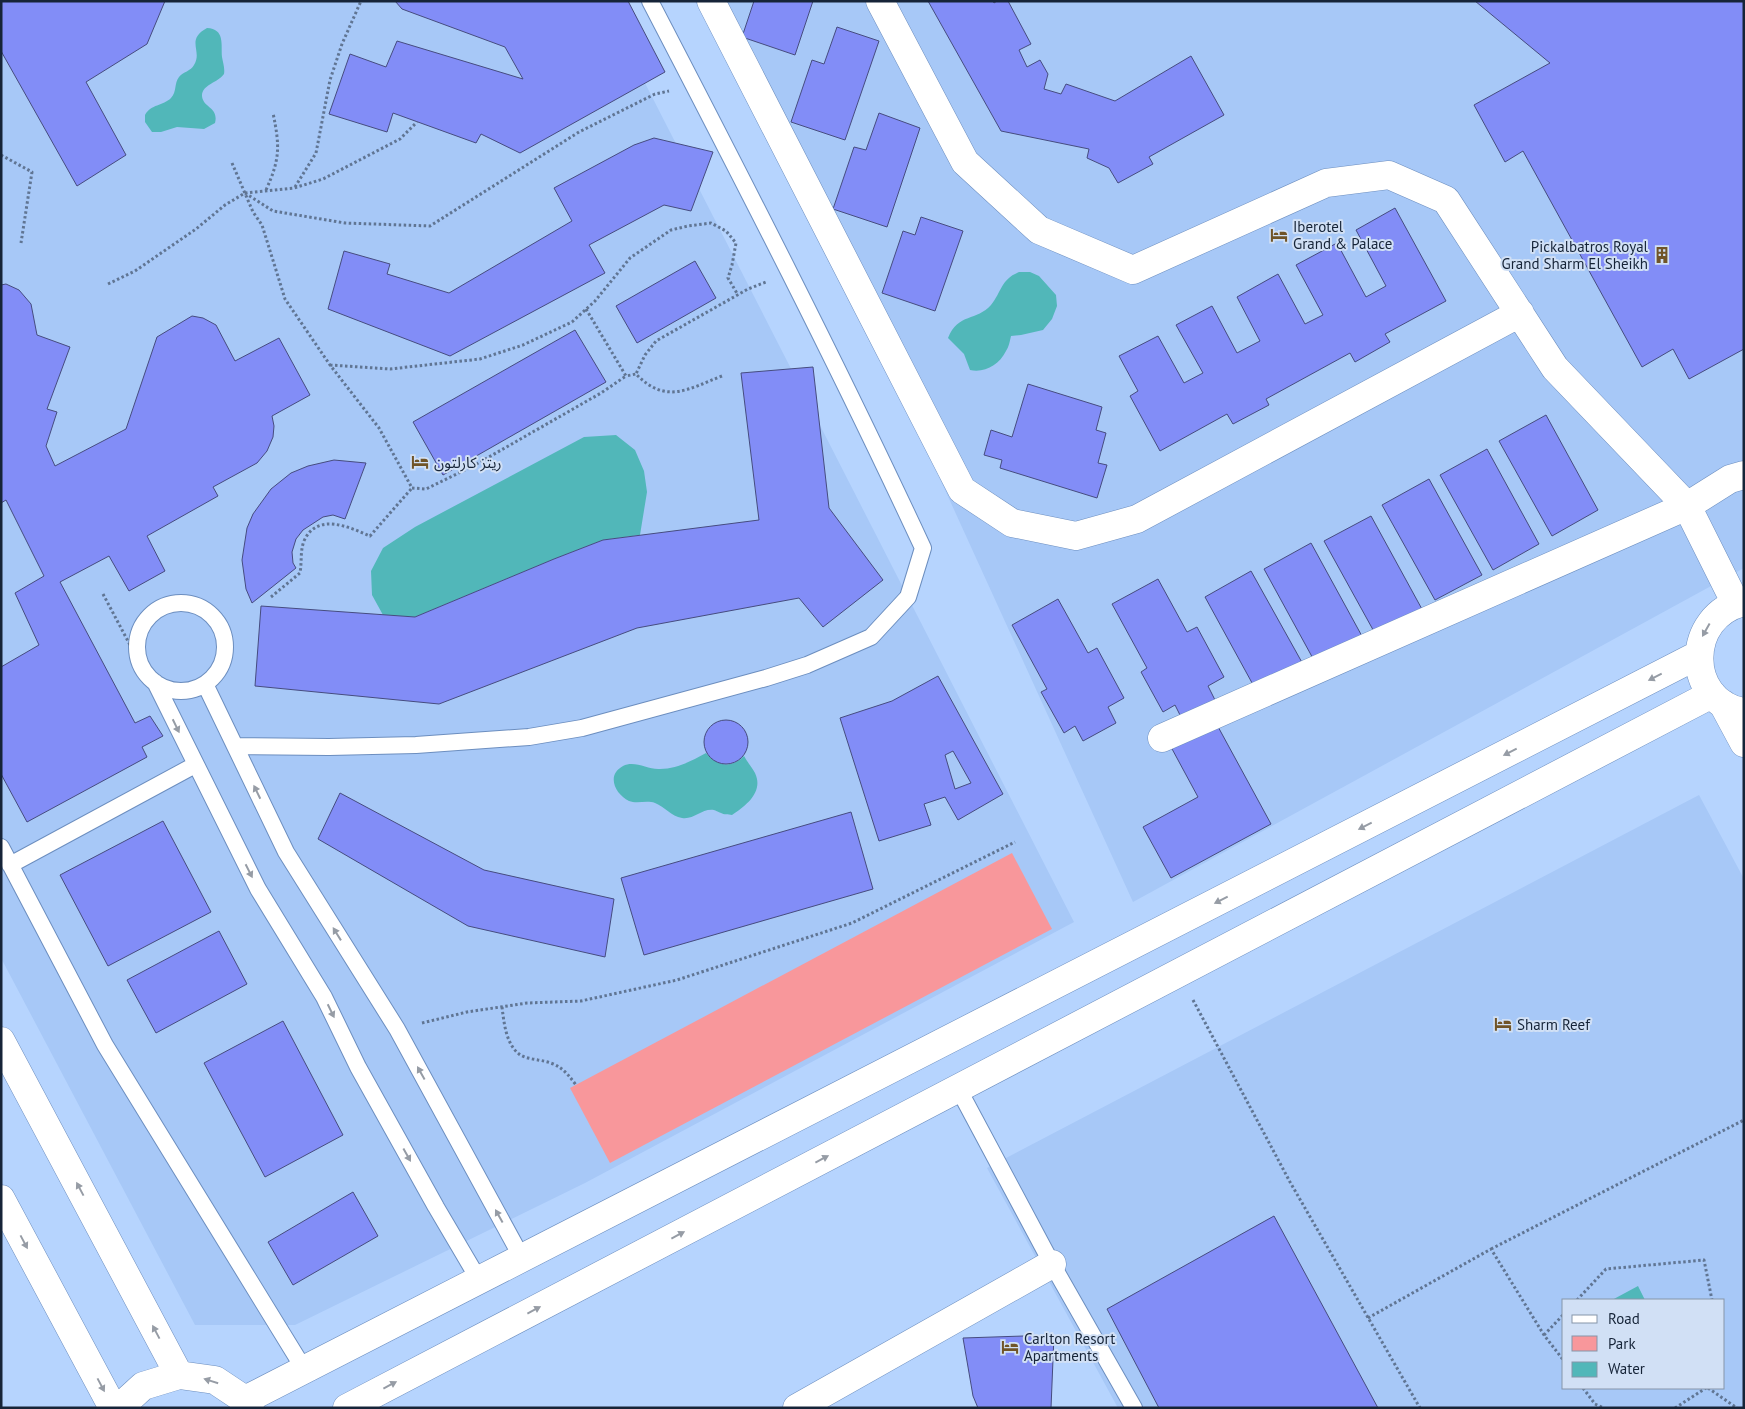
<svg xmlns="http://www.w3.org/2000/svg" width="1745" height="1409" font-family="'PT Sans','Noto Sans Arabic',sans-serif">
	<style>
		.built { fill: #a7c8f7; fill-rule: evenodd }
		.green { fill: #f8979b }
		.water { fill: #51b7b9 }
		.building { fill: #828df7; stroke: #464c7f; fill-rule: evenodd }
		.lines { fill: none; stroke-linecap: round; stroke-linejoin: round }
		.lane-casing { stroke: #6c8ebf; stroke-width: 18 }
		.street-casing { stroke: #6c8ebf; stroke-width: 29 }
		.path { stroke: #607593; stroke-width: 3; stroke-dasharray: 2.5 2.5; stroke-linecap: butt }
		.lane { stroke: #fff; stroke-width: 16 }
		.street { stroke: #fff; stroke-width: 28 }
		.oneway { fill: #969ca5 }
		.labels { text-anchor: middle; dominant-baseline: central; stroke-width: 4; stroke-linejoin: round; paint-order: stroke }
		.poi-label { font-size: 15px; fill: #162438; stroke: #d1e0f5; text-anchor: start }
	</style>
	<rect width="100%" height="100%" fill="#b6d4fe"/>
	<path class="built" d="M 1,1 L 603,1 L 1074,922 L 585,1183 L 295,1325 L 195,1325 L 1,958 Z
		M 695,1 L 1744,1 L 1744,568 L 1133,902 L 935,468 Z
		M 1699,795 L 1744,879 L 1744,1408 L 1118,1408 L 987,1168 ZM 1564,1300 L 1724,1300 L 1724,1388 L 1564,1388 Z"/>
	<path class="green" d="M 1012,853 L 1052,929 L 610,1163 L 570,1088 Z"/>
	<path class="water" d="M 207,28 C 225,29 221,44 222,57 C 223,63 225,68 224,74 C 218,83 202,84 202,96 C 203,108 219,107 215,123 L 204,129 L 177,127 L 161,132 L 152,132 L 145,122 L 145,115 C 151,104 163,106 171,98 C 177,92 174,83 179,77 C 183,72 191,71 194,65 C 203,51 185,40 207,28 Z
		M 1019,272 L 1030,272 L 1039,276 L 1056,295 L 1057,306 L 1052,319 L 1043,330 L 1021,335 L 1011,336 C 1010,340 1009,347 1006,351 C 999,365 985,373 970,370 L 964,354 L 948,338 C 958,313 977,321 991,305 C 1002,291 1001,279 1019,272 Z
		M 616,435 L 635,450 L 644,471 L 647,492 L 640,535 L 603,540 L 554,559 L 415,617 L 383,615 L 372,595 L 371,571 L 383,548 L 415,527 L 584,437 Z
		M 706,753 C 717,766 731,769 744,756 C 747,762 752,767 755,773 C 764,792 746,806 732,815 C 728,814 724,815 721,813 C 720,813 715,810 714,810 C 702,808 694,820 682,818 C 671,816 665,807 655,803 C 647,800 637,804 629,801 C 615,794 606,775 623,766 C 635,760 648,770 660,769 C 677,769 691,761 706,753 Z
		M 1638,1286 L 1645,1300 L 1612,1300 Z"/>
	<path class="building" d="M 1,1 L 165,1 L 147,44 L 86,82 L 126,155 L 77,186 L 1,51 Z
		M 395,1 L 628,1 L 665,72 L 520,153 L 481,134 L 476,143 L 393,113 L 387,132 L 329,114 L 350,54 L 386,67 L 397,41 L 523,79 L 505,47 L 402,9 Z
		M 754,1 L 813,1 L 795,55 L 742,37 Z
		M 928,1 L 993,1 L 994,3 L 997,1 L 1008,1 L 1031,44 L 1019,50 L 1027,67 L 1040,60 L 1048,74 L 1044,89 L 1061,94 L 1066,84 L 1115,101 L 1191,56 L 1224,115 L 1149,157 L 1153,164 L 1118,183 L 1109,168 L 1087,158 L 1089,149 L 1001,131 Z
		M 1475,1 L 1744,1 L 1744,349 L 1689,379 L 1673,349 L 1642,367 L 1523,151 L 1505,162 L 1474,105 L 1550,63 Z
		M 837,27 L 879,41 L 845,140 L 791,122 L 812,60 L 824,64 Z
		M 879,113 L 920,128 L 887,227 L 833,209 L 854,147 L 866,150 Z
		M 654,138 L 713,152 L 691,211 L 664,205 L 589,245 L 605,273 L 450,356 L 328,309 L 344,251 L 390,264 L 387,274 L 449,293 L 572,221 L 554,188 L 634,145 Z
		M 1395,208 L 1446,301 L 1385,334 L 1390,342 L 1355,362 L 1350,353 L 1266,399 L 1269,405 L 1233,424 L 1227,414 L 1160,451 L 1130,396 L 1138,391 L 1119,356 L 1158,336 L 1184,383 L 1203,373 L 1176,325 L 1212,306 L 1237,353 L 1260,341 L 1237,297 L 1278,274 L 1305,324 L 1323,315 L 1296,265 L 1337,243 L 1366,297 L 1386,286 L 1356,230 Z
		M 921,217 L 963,231 L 935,311 L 882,293 L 903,231 L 915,235 Z
		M 695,261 L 716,298 L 637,343 L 616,306 Z
		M 6,284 L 19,290 L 31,304 L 37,335 L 70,347 L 47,409 L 57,412 L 46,446 L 55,466 L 126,429 L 157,337 L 192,316 L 203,318 L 216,325 L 235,361 L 279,338 L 310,395 L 272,416 L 274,426 L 273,437 L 267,451 L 257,463 L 213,487 L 218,496 L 147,536 L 165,571 L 129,591 L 109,556 L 60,582 L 135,723 L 150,716 L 163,736 L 142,747 L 147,757 L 27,822 L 1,774 L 1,667 L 39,645 L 15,593 L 44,576 L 6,500 L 1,503 L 1,285 Z
		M 575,330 L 606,382 L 443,475 L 413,422 Z
		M 813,367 L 829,508 L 883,580 L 823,627 L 799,598 L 637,628 L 439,704 L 255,686 L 261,606 L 415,617 L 554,559 L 603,540 L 759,520 L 741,373 Z
		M 1028,384 L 1102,407 L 1096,430 L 1106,433 L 1098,463 L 1107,465 L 1097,498 L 1000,468 L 1002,460 L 984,455 L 991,430 L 1012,437 Z
		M 1546,415 L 1598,510 L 1552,536 L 1499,441 Z
		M 1487,449 L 1539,544 L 1493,570 L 1440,475 Z
		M 334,460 L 366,463 L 345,519 L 333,515 L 323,517 L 303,530 L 296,539 L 292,552 L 293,563 L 296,568 L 252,603 L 246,589 L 242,560 L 247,528 L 253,514 L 271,489 L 291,473 L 308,466 Z
		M 1429,479 L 1482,575 L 1435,600 L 1382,505 Z
		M 1371,516 L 1423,611 L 1377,637 L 1324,541 Z
		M 1311,543 L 1363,638 L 1316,664 L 1264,569 Z
		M 1251,571 L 1304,666 L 1257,692 L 1205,597 Z
		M 1158,579 L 1187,632 L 1197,627 L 1224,677 L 1208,686 L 1216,702 L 1183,721 L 1175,705 L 1163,712 L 1141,672 L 1147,668 L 1112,604 Z
		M 1058,599 L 1088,653 L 1097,648 L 1124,698 L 1108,707 L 1116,723 L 1083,741 L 1075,726 L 1064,733 L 1041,692 L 1047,689 L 1012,625 Z
		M 938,676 L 1003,794 L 958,820 L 945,797 L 924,804 L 931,825 L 879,841 L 840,718 L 892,701 ZM 953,751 L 971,783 L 955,789 L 945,755 Z
		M704 742a22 22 0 1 1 44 0a22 22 0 1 1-44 0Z
		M 1216,723 L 1271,824 L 1171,878 L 1143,827 L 1198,797 L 1171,747 Z
		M 340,793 L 484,870 L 614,899 L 605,957 L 468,926 L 318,839 Z
		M 851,812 L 873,889 L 644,955 L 621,878 Z
		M 163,821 L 211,912 L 108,966 L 60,875 Z
		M 219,931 L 247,984 L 156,1033 L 127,980 Z
		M 283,1021 L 343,1135 L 265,1177 L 204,1063 Z
		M 353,1192 L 378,1236 L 293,1285 L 268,1242 Z
		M 1274,1216 L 1378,1408 L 1159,1408 L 1107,1309 Z
		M 1054,1335 L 1051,1408 L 978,1408 L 973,1396 L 963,1338 Z"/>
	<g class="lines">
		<g class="lane-casing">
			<path id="lane" d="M137 647a44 44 0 1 1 88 0a44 44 0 1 1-88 0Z
				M 155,682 L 258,889 L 324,997 L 358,1067 L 436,1207 L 479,1280
				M 205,684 L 286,852 L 397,1029 L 522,1258
				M 235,746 L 329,747 L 416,745 L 529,737 L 582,728 L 766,678 L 807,665 L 871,637 L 908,597 L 923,548 C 837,363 744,182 650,1
				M 1,847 L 105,1045 L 304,1369
				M 10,865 L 195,765
				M 958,1088 L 1052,1264 L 1134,1408"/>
		</g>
		<g class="street-casing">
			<path id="street" d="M 711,1 L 962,490 L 1012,523 L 1076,536 L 1137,519 L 1520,313
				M 880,1 L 965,162 L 1039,230 L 1133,270 L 1326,183 L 1389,175 L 1446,200 L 1555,368 L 1687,506 L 1736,604
				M 1744,602 C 1685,615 1684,702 1744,712
				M 1723,704 L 1744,743
				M 1162,738 L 1687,506 L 1730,479 L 1744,475
				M 1,1041 L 179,1375
				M 1,1199 L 113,1408
				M 245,1400 L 1698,655
				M 119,1408 L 143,1386 L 179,1375 L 215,1380 L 245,1400 L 250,1408
				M 347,1408 L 1712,694
				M 797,1408 L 1052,1264"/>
		</g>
		<path class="path" d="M 1,155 L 32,172 L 21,243
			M 232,163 L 253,212 L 262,225 L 285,299 L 330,365 L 379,428 L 412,488
			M 295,187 L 316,153 L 330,80 L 342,44 L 361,1
			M 266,190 C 280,159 280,147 273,113
			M 245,193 L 273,211 L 345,223 L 430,226 L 579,132 L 655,94 L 669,91
			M 108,284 L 135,271 L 196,229 L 225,205 L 245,193 L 294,188 L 323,179 L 400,139 L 417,122
			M 586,309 L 626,376 L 636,374
			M 330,365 L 390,369 L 480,359 L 523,345 L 572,322 L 595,301 L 630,258 L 671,230 L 688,226 L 711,223 L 726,231 L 736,243 L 732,265 L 728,278 L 738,295
			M 722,376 C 688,389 666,405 636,374 L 645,355 L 656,341 L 748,289 L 766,282
			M 412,488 L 426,489 L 475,465 L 601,393 L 626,376
			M 103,594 L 138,660
			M 271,597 L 300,573 C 302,562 300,551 304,541 C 317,512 349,527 370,536 L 412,488
			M 1193,1000 L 1290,1182 L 1420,1408
			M 502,1007 C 504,1023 506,1044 519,1054 C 524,1058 533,1059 538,1060 C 558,1063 565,1070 576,1085
			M 422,1023 L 467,1012 L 527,1003 L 581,1001 L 677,980 L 852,923 L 1015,842
			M 1491,1249 L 1744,1120
			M 1577,1300 L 1606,1269 L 1704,1260 L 1712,1300
			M 1368,1318 L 1491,1249 L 1544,1335 L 1564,1361
			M 1544,1335 L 1564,1314
			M 1583,1388 L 1595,1404 L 1604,1408
			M 1708,1388 L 1737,1408
			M 1675,1408 L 1706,1388"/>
		<use href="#lane" class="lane"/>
		<use href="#street" class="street"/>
	</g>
	<defs><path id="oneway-solid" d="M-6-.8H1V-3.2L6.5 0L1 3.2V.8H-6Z" transform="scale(1.25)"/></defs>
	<g class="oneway">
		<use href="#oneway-solid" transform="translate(1706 630) rotate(119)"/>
		<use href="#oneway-solid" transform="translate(1655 677) rotate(153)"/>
		<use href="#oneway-solid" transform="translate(176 726) rotate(64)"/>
		<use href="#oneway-solid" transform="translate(1510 752) rotate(153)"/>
		<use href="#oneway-solid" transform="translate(257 792) rotate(-116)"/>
		<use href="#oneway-solid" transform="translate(1365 826) rotate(153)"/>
		<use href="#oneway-solid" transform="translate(249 871) rotate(63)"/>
		<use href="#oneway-solid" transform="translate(1221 900) rotate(153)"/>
		<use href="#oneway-solid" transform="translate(337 934) rotate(-122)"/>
		<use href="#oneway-solid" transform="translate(331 1011) rotate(64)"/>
		<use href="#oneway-solid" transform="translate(421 1073) rotate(-119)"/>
		<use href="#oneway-solid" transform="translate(407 1155) rotate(61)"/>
		<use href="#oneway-solid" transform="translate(822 1159) rotate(-28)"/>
		<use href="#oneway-solid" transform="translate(80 1189) rotate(-118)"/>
		<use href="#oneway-solid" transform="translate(499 1216) rotate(-119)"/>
		<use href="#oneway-solid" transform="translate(678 1235) rotate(-28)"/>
		<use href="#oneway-solid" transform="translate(24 1242) rotate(62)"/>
		<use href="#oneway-solid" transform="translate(534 1310) rotate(-28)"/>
		<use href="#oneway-solid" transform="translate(156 1332) rotate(-118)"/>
		<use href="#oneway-solid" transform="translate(211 1381) rotate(-163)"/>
		<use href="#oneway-solid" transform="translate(101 1385) rotate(62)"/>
		<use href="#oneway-solid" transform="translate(390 1385) rotate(-28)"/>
	</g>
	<defs>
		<g id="hotel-bare" transform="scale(1.35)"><path d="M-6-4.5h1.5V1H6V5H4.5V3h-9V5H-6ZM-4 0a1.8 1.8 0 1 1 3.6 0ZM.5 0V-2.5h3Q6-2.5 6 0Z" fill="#705427" stroke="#d1e0f5" stroke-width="2.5" paint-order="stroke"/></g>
		<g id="building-bare" transform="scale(1.35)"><path d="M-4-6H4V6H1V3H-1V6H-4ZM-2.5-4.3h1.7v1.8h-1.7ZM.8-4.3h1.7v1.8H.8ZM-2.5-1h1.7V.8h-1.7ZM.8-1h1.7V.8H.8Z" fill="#705427" stroke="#d1e0f5" stroke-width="2.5" paint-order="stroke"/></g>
	</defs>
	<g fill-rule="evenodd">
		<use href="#hotel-bare" x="1279" y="235"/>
		<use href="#building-bare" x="1662" y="255"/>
		<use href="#hotel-bare" x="420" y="462"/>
		<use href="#hotel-bare" x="1503" y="1024"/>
		<use href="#hotel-bare" x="1010" y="1347"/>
	</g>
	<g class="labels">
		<g class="poi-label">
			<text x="1293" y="226">Iberotel<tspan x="1293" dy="17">Grand &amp; Palace</tspan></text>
			<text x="1648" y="246" text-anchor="end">Pickalbatros Royal<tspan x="1648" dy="17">Grand Sharm El Sheikh</tspan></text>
			<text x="434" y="462">ريتز كارلتون</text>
			<text x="1517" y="1024">Sharm Reef</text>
			<text x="1024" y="1338">Carlton Resort<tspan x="1024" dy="17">Apartments</tspan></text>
		</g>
	</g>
	<rect width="1745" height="1409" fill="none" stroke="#162438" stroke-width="5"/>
	<rect x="1562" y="1299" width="162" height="90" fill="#d1e0f5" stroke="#8695a9"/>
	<rect x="1572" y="1315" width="25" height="8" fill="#ffffff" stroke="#8695a9"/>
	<text x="1608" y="1324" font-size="15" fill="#162438">Road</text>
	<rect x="1572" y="1336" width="25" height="15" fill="#f8979b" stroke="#8695a9"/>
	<text x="1608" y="1349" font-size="15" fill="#162438">Park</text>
	<rect x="1572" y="1362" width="25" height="15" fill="#51b7b9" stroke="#8695a9"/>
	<text x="1608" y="1374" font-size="15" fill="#162438">Water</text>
</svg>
